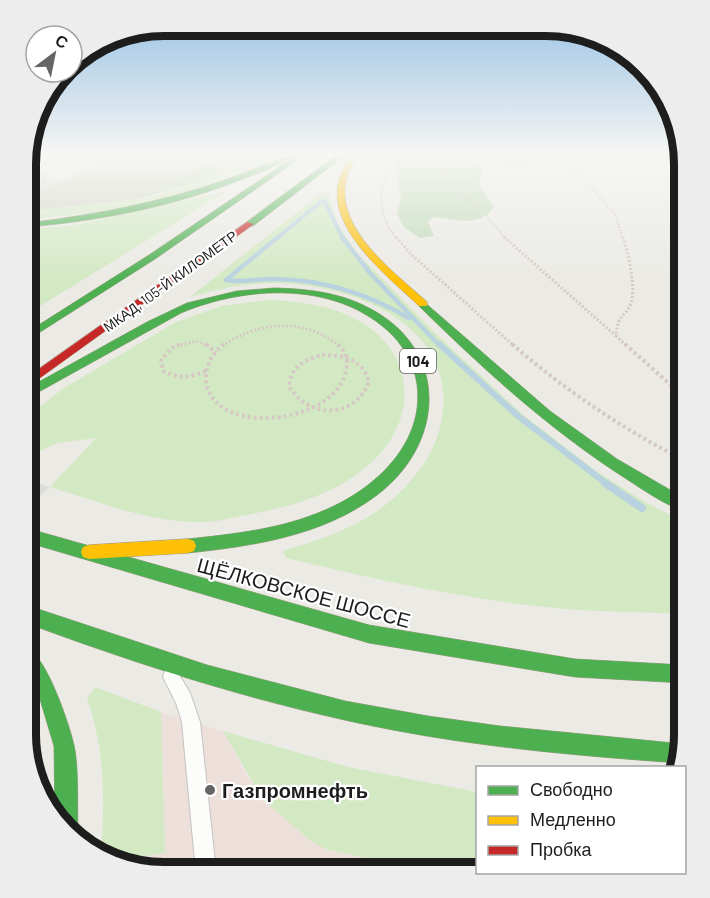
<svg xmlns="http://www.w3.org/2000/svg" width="710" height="898" font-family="Barlow,sans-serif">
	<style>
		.residential { fill: #dad9d7 }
		.commercial { fill: #eddfda }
		.construction { fill: #d3d4c7 }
		.grass { fill: #d3e9c3 }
		.forest { fill: #c2dbba }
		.pier { fill: #dcdcd9 }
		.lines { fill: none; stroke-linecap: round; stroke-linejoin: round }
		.stream-far3 { stroke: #b9d2df; stroke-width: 4 }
		.stream-far2 { stroke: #b9d2df; stroke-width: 4.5 }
		.stream-far1 { stroke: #b9d2df; stroke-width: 6 }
		.stream { stroke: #b9d2df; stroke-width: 8 }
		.lane-casing { stroke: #c4c4c1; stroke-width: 2 }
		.fast-casing { stroke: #a19a81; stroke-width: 1 }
		.slow-casing { stroke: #a19a81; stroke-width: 1 }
		.jam-casing { stroke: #a19a81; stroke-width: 1 }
		.path-far2 { stroke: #d6c9c5; stroke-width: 2; stroke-dasharray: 1.5 1.5; stroke-linecap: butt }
		.path-far1 { stroke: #d6c9c5; stroke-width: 3; stroke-dasharray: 2 2; stroke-linecap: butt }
		.path { stroke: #d6c9c5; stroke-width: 4; stroke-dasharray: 3 3; stroke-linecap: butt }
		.lane { fill: #fcfcfb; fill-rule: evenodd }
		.fast { fill: #4caf50; fill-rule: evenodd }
		.slow { fill: #ffc107; fill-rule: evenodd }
		.jam { fill: #c62828; fill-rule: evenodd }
		.poi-dot { fill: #656563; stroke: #fff; stroke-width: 2 }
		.labels { text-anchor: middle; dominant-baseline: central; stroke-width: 4.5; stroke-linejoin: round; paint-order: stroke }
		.far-street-label { font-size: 14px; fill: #1d1d1d; stroke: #fff }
		.shield { fill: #fff; stroke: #616161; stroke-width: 1.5 }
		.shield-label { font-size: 15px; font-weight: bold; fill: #1d1d1d }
		.near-street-label { font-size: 20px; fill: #1d1d1d; stroke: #fff }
		.near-poi-label { font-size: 20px; font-weight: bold; fill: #1d1d1d; stroke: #fff; text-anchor: start }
		.rim { fill: none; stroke: #1d1d1d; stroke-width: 8 }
	</style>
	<rect width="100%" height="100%" fill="#ebeae5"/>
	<path class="residential" d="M 27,170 L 62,181 L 27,196 Z"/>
	<path class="commercial" d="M 161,712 L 223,731 L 249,779 L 312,842 L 328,850 L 435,872 L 154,872 L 142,868 L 144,856 L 165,852 Z"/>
	<path class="construction" d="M 67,155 L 223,155 L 138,199 L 27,211 L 27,196 L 101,164 Z"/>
	<path class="grass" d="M 251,155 L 280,155 C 262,164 244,174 225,181 C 163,205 93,213 27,220 L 27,211 L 148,198 L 222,173 Z
		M 227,191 L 32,311 C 40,294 43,277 26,264 L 27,230 L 75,225 Z
		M 328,193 L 337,223 L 357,253 L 434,332 L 521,413 L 596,471 L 645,502 L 684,522 L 684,614 C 645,612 605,612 565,609 C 472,601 378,580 286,558 L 283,551 C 313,542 341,533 368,517 C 401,497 433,462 441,423 C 461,326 354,284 275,283 C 246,283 218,289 190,297 L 319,195 Z
		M 271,300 C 301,302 332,305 359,321 C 419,355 418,425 366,467 C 330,497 286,508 241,516 C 229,518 217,522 205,522 C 153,524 100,502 50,487 L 96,438 L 58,443 L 26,457 L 26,417 L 64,388 L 176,322 L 222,306 Z
		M 95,687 L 161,712 L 165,853 L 144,856 L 142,868 L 101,854 C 105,801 105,749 87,698 Z
		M 223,731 L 348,767 L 477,792 L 477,872 L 435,872 L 328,850 L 312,842 L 263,800 Z"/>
	<path class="forest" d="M 223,155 L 251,155 L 209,178 L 138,199 Z
		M 405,155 L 530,155 L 525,165 C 507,167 492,158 475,159 L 477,163 L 484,167 L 479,185 L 494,207 C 480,228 454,219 434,217 L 428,222 L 434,236 L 420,238 L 404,227 L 397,214 L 401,198 L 395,164 Z"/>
	<path class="pier" d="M 26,480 L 50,487 L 26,508 Z"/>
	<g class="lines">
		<path class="stream-far3" d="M 276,239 L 322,201 L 325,202 L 343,239"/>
		<path class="stream-far2" d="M 342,237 L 370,273 L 440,346
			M 226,280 L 278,237
			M 226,280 C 243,283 260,278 277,279 C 325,280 368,294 409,318"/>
		<path class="stream-far1" d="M 439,344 L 518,416 L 607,484"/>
		<path class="stream" d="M 605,483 L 642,508"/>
		<g class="lane-casing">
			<path id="lane" d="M 49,155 L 60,155 L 98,167 L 95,169 Z
				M 27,169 L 42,176 L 41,181 L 27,187 L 27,183 L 37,178 L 27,173 Z
				M 171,669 L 177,671 L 190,693 L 200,722 L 216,872 L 196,872 L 182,722 L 176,703 L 163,677 L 165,671 Z"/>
		</g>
		<g class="fast-casing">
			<path id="fast" d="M 286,155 L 295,155 C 280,165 262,172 245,178 C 176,206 100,221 27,227 L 27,223 C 117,212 203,194 286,155 Z
				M 297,155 L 305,155 L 155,259 L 26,341 L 26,333 L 149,255 Z
				M 337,155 L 345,155 L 253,226 L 247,226 L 247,222 Z
				M 275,288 C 307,289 338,292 367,307 C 450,348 446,443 377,495 C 323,536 253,546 188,553 L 182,551 L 180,546 L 182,541 L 188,539 C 234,534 282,529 325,510 C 375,489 425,443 417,384 C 414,364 403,344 387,330 C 332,281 245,286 181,313 L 26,399 L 26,389 L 147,322 L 187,303 L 237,291 Z
				M 423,301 L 550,411 L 617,459 L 684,498 L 684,511 C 665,505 645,491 628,480 C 551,431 484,370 419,306 L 419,302 Z
				M 26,528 L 369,625 L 575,659 L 684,665 L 684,683 L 575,677 L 369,643 L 26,542 Z
				M 26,605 L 207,665 L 345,701 L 428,716 L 500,726 L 684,744 L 678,763 C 582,756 487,748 393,730 C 267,706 145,667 26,623 Z
				M 26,647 C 46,655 69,723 74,745 C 79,768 77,803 78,828 L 75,836 L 55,816 L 54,746 L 39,696 L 26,673 Z"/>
		</g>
		<g class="slow-casing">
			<path id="slow" d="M 351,155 L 357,155 C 354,162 349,170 347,177 C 332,227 395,273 427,302 L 427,306 L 419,306 C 388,276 323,227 340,177 C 343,169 347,162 351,155 Z
				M 188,539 L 194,541 L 196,546 L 194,551 L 188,553 L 89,559 L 83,557 L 81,552 L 83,547 L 89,545 Z"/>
		</g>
		<g class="jam-casing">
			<path id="jam" d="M 247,222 L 254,224 L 26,388 L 26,378 Z"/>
		</g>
		<path class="path-far2" d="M 424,155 L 439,167 L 447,182 L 483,212 L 506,239
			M 561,155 L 615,214 L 623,239
			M 397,239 C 375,215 377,179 398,155"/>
		<path class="path-far1" d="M 396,237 L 412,255 L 514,346
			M 504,237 L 616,336
			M 623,237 C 628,252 636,287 631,303 C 626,318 618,311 616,336 L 627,346
			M 177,346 L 196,341 L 209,346
			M 222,346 C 259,321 304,317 339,346"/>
		<path class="path" d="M 180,344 L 172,348 L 161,360 L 163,371 C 178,379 192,378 207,370
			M 206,344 L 216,353
			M 224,344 C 214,352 207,362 206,375 C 203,436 326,428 344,377 C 349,365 348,352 337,344
			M 512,344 C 562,388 624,430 684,460
			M 625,344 L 684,397
			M 322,355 C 343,355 363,359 369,382 C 354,419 310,419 289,387 C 290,367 304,360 322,355 Z"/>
		<use href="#lane" class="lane"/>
		<use href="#fast" class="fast"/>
		<use href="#slow" class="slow"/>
		<use href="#jam" class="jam"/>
	</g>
	<linearGradient id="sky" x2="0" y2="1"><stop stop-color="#95c0e4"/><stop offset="0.55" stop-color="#f6f6f3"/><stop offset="1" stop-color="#f6f6f3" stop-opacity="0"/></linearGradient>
	<rect width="710" height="281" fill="url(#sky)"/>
	<circle class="poi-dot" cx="210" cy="790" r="6"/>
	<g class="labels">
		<g class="far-street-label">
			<text transform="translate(170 281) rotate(-36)">МКАД, 105-Й КИЛОМЕТР</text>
		</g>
		<rect class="shield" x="400" y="349" width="36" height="24" rx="4.5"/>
		<g class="shield-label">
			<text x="418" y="361">104</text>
		</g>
		<g class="near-street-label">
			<text transform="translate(304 592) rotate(15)">ЩЁЛКОВСКОЕ ШОССЕ</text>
		</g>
		<g class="near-poi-label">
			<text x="222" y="790">Газпромнефть</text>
		</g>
	</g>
	<path d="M0 0H710V898H0ZM164 36H546A128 128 0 0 1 674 164V734A128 128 0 0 1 546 862H164A128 128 0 0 1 36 734V164A128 128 0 0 1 164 36Z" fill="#ededed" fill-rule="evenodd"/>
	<path class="rim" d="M164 36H546A128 128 0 0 1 674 164V734A128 128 0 0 1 546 862H164A128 128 0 0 1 36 734V164A128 128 0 0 1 164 36Z"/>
	<rect x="476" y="766" width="210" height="108" fill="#ffffff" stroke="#a5a5a5" stroke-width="1.5"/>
	<rect x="488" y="786" width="30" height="9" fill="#4caf50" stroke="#a5a5a5" stroke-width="1.5"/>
	<text x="530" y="796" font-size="18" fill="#1d1d1d">Свободно</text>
	<rect x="488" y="816" width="30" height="9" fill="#ffc107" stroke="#a5a5a5" stroke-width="1.5"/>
	<text x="530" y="826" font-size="18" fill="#1d1d1d">Медленно</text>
	<rect x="488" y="846" width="30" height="9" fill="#c62828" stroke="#a5a5a5" stroke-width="1.5"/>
	<text x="530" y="856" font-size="18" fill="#1d1d1d">Пробка</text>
	<g transform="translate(54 54) rotate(32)"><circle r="28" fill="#ffffff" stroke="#a5a5a5" stroke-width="1.5"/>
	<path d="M0-4.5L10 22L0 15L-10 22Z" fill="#656563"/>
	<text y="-9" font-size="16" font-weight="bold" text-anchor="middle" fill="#1d1d1d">С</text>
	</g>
</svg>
